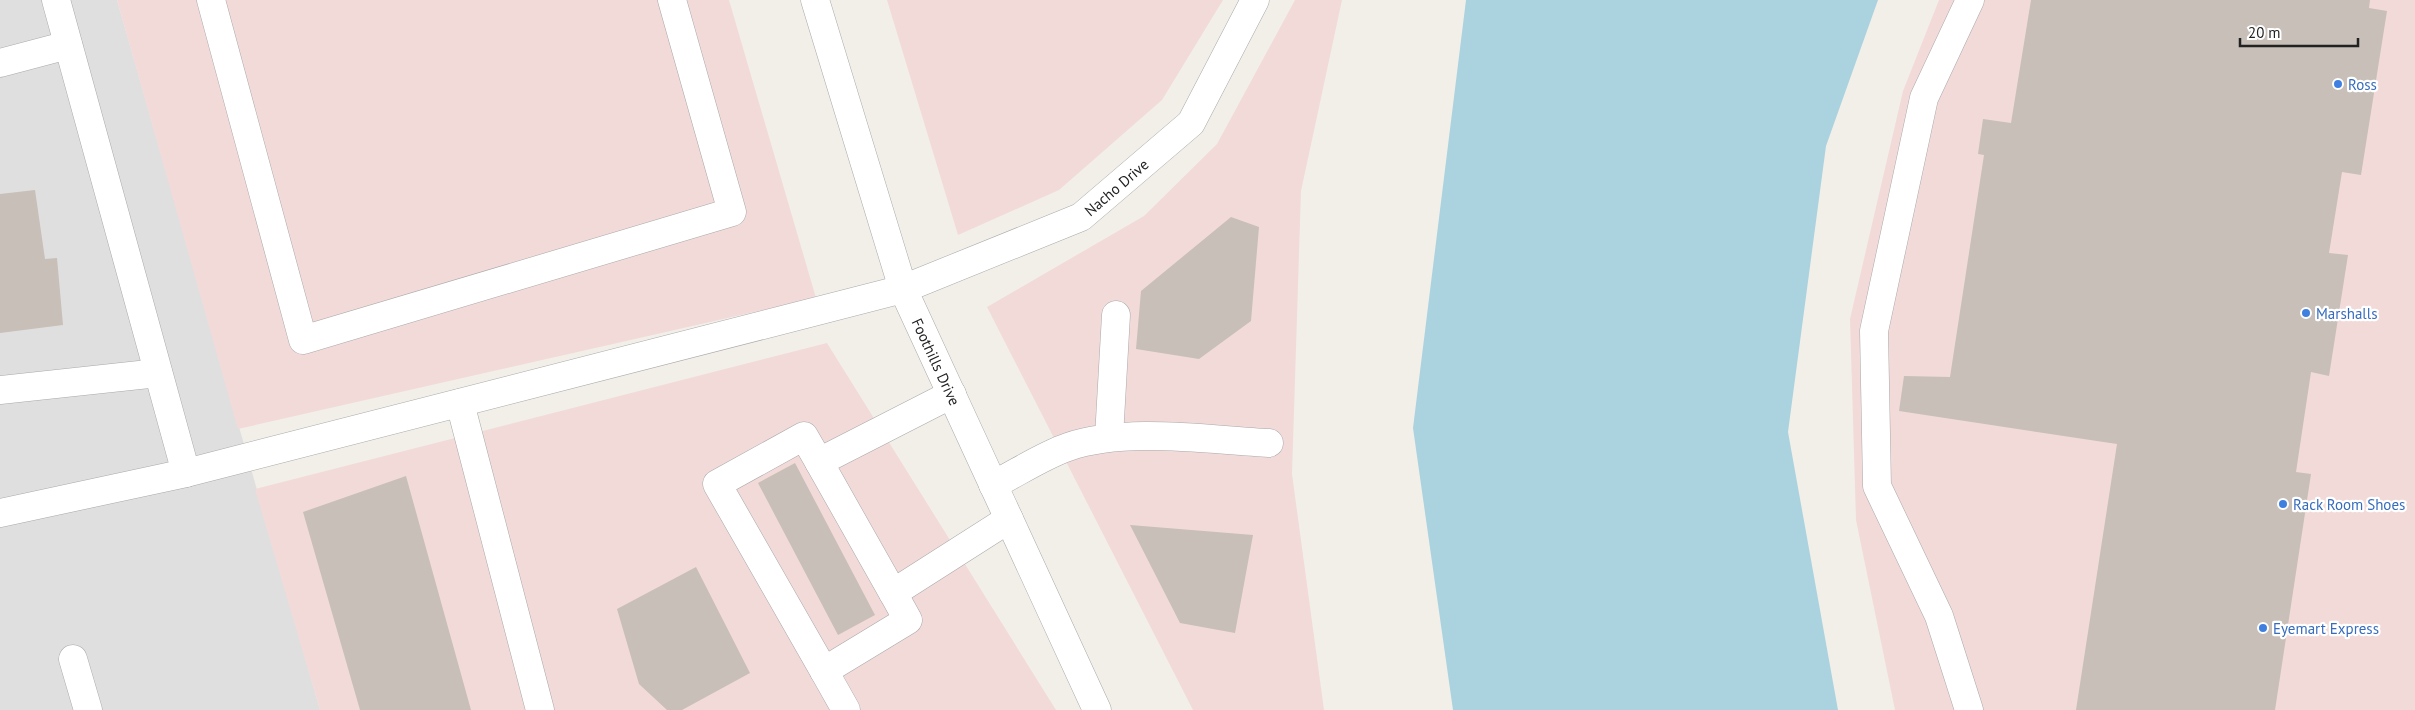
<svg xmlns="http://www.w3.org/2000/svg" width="2415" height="710" font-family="'PT Sans',sans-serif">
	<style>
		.residential { fill: #e0dfdf }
		.commercial { fill: #f2dad9 }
		.water { fill: #aad3df }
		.building { fill: #c7bfb8 }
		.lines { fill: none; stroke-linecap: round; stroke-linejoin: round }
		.minor-casing { stroke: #a9a9a9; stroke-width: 29 }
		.minor { stroke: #fff; stroke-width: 28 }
		.shop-dot { fill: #3f7fe0; stroke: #fff; stroke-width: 2 }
		.labels { text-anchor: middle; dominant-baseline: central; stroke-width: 4.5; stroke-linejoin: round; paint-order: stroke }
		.shop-label { font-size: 15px; fill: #366cbe; stroke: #fff; text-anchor: start }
		.street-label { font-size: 15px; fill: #222; stroke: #fff }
	</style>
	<rect width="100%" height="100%" fill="#f2efe9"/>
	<path class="residential" d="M 0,0 L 117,0 L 320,710 L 0,710 Z"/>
	<path class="commercial" d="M 117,0 L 729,0 L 816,298 L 238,429 Z
		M 887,0 L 1223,0 L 1162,100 L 1059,190 L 958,235 Z
		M 1295,0 L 1342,0 L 1301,191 L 1292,474 L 1324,710 L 1193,710 L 987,307 L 1144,216 L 1217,144 Z
		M 1939,0 L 2415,0 L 2415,710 L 1895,710 L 1856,520 L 1850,319 L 1903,91 Z
		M 827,343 L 1056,710 L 320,710 L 255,489 Z"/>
	<path class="water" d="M 1466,0 L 1878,0 L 1826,146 L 1788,432 L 1838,710 L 1453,710 L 1413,428 Z"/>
	<path class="building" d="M 2031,0 L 2370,0 L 2369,8 L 2387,11 L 2361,175 L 2342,172 L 2329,253 L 2348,255 L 2329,376 L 2311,372 L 2296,472 L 2311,474 L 2275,710 L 2076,710 L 2117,444 L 1899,411 L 1904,376 L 1950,377 L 1984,155 L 1978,154 L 1983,119 L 2011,123 Z
		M 35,190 L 45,259 L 57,258 L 63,325 L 0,333 L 0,194 Z
		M 1231,217 L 1259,227 L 1251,321 L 1199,359 L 1136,349 L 1141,291 Z
		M 795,463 L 875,615 L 838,635 L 758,483 Z
		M 406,476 L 471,710 L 360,710 L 303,512 Z
		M 1130,525 L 1253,535 L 1235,633 L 1180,623 Z
		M 696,567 L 750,673 L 682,710 L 667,710 L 639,684 L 617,609 Z"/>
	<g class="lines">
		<g class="minor-casing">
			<g id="minor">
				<path id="s1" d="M 56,0 L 186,473 L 903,289 L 1081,217 L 1191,123 L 1255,0"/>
				<path d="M 211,0 L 303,340 L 732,212 L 672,0"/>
				<path id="s2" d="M 815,0 L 903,289 L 1097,710"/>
				<path d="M 0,63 L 68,45"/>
				<path d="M 0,390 L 158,373"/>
				<path d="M 952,394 L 819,462 L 893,593 L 1009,519"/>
				<path d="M 460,403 L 540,710"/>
				<path d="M 1109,437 L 1116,315"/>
				<path d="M 819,462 L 804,436 L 717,484 L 824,671"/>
				<path d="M 993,485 C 1017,473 1042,456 1068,447 C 1126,427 1208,440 1269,443"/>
				<path d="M 0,513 L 186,473"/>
				<path d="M 73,659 L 88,710"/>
				<path d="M 846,710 L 824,671 L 908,620 L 893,593"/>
				<path d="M 1969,710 L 1939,616 L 1877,486 L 1874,331 L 1924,98 L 1970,0"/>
			</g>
		</g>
		<use href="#minor" class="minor"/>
	</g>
	<g class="shop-dot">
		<circle cx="2338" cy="84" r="5"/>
		<circle cx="2306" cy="313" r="5"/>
		<circle cx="2283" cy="504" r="5"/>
		<circle cx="2263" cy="628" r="5"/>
	</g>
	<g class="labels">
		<g class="shop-label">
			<text x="2348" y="84">Ross</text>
			<text x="2316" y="313">Marshalls</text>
			<text x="2293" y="504">Rack Room Shoes</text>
			<text x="2273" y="628">Eyemart Express</text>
		</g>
		<g class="street-label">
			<text stroke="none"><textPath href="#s1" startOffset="1469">Nacho Drive</textPath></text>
			<text stroke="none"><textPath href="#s2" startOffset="382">Foothills Drive</textPath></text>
		</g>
	</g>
	<path d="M2240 38v8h118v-8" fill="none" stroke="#222222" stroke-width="2.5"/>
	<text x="2248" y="38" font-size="15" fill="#222222" stroke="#ffffff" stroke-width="4" paint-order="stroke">20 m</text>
</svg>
